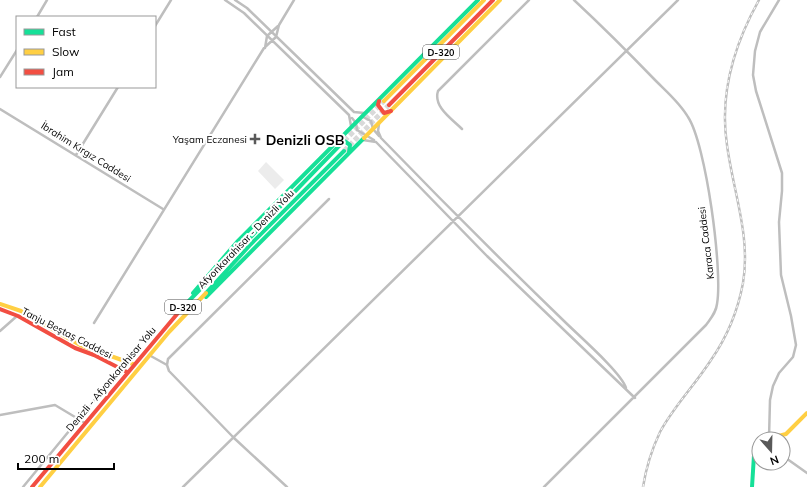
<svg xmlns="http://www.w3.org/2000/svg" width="807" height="487" font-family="Mulish,sans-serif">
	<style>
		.pitch { fill: #ececec }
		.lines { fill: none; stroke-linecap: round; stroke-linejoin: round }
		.highway-tunnel { stroke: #d9d9d9; stroke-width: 5; stroke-dasharray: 5 2.5; stroke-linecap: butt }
		.street { stroke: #bebebe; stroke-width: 2.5 }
		.fast { stroke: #16e098; stroke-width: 4 }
		.slow { stroke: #ffcf43; stroke-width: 4 }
		.jam { stroke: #f24e42; stroke-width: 4 }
		.rail-casing { stroke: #bebebe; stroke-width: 2.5 }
		.rail { stroke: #fff; stroke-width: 1; stroke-dasharray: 3; stroke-linecap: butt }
		.poi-dot { fill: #595959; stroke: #fff; stroke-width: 1.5 }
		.labels { text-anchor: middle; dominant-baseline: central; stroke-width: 4; stroke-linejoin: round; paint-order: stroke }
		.shield { fill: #fff; stroke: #4c4c4c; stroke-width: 1 }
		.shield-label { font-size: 9px; font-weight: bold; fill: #000 }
		.poi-label { font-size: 10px; fill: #000; stroke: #fff; text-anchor: end }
		.street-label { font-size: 10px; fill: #000; stroke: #fff }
		.district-label { font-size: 14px; font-weight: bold; fill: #000; stroke: #fff }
	</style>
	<rect width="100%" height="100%" fill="#fff"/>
	<path class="pitch" d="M 266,162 L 284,180 L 275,189 L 258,171 Z"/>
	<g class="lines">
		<path class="highway-tunnel" d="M 339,146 L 384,101
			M 344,151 L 389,105"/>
		<path class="street" d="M 225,0 L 244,13 L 349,115 L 351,126
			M 235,0 L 247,8 L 354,112 L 364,113
			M 37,17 L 47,0
			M 155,26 L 171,0
			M 265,48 L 267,36 L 278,26
			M 0,77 L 17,50
			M 0,109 L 163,209
			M 363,117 L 371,121 L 373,129 L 379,136
			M 352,118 L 356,123 L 357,130 L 374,140
			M 379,124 L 378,131 L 381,138 C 441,200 502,261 564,321 C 577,334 622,373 626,388
			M 462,129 C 452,119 433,107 438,91 L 529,0
			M 363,140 L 376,142 L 487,256 L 635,398
			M 76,155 L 118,87
			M 94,323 L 264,48 L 276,37 L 279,25 L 294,0
			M 0,331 L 17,316
			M 149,355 L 167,365
			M 0,415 L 55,405 L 85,423
			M 769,438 L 770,400 L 773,386 L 779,373 L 793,357 L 796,345 L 791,316 L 781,275 L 779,222 L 782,191 L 782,173 L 756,91 L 753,75 L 755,51 L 760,32 L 779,0
			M 783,456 L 807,473
			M 23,487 L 120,369
			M 183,487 L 678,0
			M 287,487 L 234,438 L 169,371 L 167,365 L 168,359 L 329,199
			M 544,487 L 706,325 C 711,318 716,313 717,304 C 723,271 706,144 688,117 C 680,103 667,92 656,81 C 629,53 602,26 574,0"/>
		<path class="fast" d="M 338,141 L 343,140 L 350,145 L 349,152
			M 193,293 L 237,242 L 478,0
			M 206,293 L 251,244 L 344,151
			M 206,297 L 364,138
			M 183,307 L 339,146
			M 752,487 L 754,455 L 759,447"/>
		<path class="slow" d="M 384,101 L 484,0
			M 364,138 L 500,0
			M 0,304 L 21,311 L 80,345 L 133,364
			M 767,439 L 786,434 L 807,413
			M 40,487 L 169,332 L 206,293"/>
		<path class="jam" d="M 379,101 L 378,105 L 384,113 L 391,111
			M 389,105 L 493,0
			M 0,309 L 18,316 L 75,348 L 94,355 L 127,372
			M 32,487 L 183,307"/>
		<g class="rail-casing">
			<path id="rail" d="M 643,487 C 646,468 652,449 660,432 C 674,406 695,385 711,360 C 727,337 738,310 743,283 C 751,236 733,191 727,145 C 719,93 734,45 759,0"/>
		</g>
		<use href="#rail" class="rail"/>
	</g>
	<path class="poi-dot" d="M253 133h4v4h4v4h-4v4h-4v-4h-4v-4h4z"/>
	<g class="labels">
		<g class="shield">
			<rect x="423" y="45" width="36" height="14" rx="3"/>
			<rect x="165" y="300" width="36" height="14" rx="3"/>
		</g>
		<g class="shield-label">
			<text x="441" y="52">D-320</text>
			<text x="183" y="307">D-320</text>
		</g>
		<g class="poi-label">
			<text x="247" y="139">Yaşam Eczanesi</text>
		</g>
		<g class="street-label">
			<text transform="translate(86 152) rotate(32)">İbrahim Kırgız Caddesi</text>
			<text transform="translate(246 239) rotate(-46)">Afyonkarahisar - Denizli Yolu</text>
			<text transform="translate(706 243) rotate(-97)">Karaca Caddesi</text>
			<text transform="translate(67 333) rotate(27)">Tanju Beştaş Caddesi</text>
			<text transform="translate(111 379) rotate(-50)">Denizli - Afyonkarahisar Yolu</text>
		</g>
		<g class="district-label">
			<text x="305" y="140">Denizli OSB</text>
		</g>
	</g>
	<rect x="16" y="16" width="140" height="72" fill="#ffffff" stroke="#999999"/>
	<rect x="24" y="29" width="20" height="6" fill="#16e098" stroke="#999999"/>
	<text x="52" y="36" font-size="12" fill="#000000">Fast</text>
	<rect x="24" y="49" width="20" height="6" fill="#ffcf43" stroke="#999999"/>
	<text x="52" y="56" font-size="12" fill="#000000">Slow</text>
	<rect x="24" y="69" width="20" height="6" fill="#f24e42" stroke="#999999"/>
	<text x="52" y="76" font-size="12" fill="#000000">Jam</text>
	<g transform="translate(771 451) rotate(160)"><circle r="19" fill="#ffffff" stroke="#999999"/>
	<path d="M0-3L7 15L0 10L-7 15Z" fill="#595959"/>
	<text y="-6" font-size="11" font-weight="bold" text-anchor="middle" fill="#000000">N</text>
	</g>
	<path d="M18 463v6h96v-6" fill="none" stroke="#000000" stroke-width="2"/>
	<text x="24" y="463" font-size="12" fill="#000000" stroke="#ffffff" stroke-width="3" paint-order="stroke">200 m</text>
</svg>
